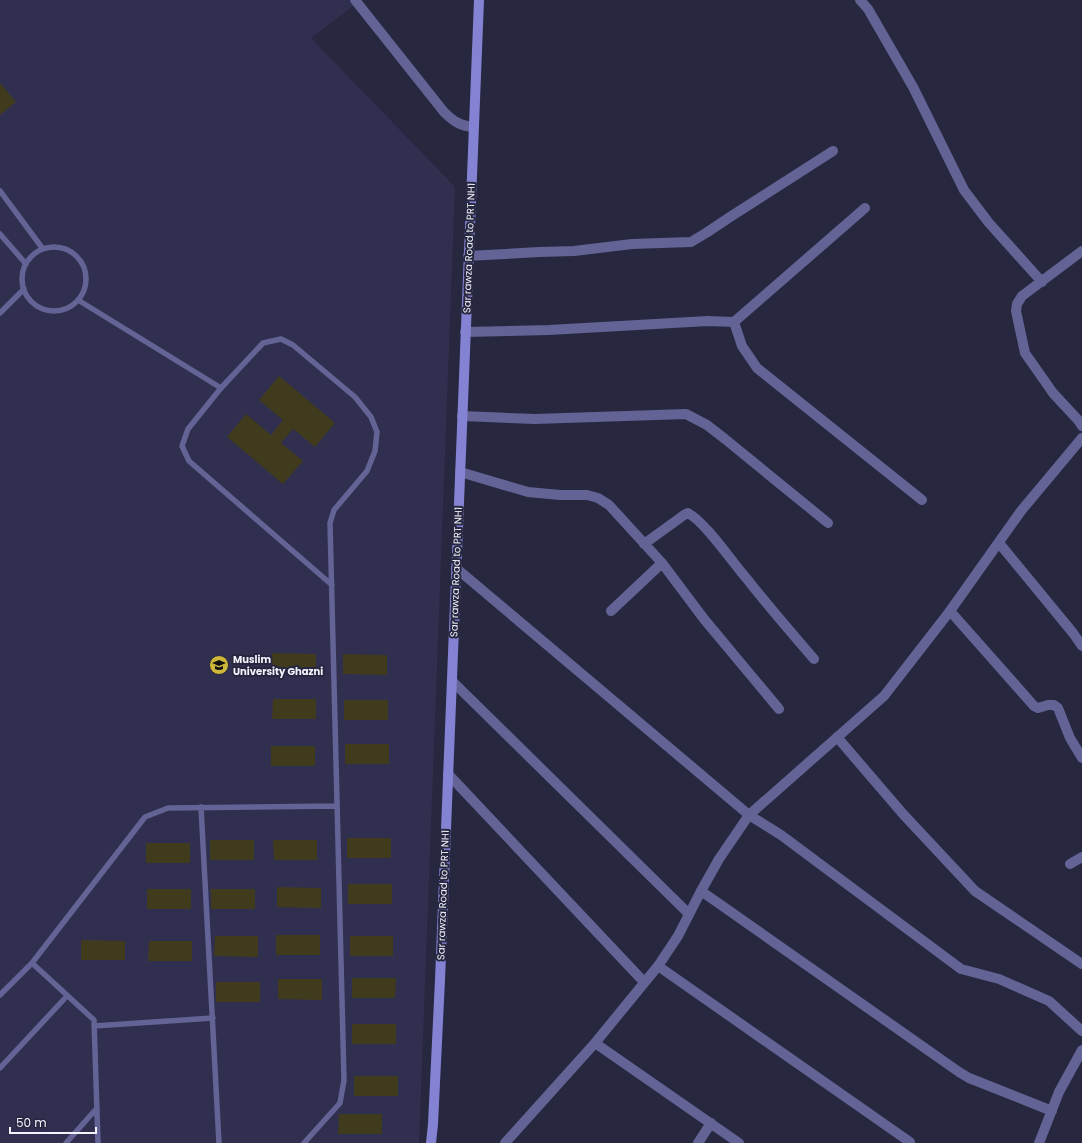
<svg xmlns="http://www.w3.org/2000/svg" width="1082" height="1143" font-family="Poppins,sans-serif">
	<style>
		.built { fill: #302f50 }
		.building { fill: #413b1d }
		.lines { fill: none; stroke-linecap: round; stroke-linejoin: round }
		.service { stroke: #636395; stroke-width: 5.5 }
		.minor { stroke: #636395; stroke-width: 10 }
		.tertiary { stroke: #636395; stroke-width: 10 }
		.secondary { stroke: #8482d3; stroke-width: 10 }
		.labels { text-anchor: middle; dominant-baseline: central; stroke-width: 4; stroke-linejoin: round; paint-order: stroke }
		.street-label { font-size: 10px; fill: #f2f3fd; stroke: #272740 }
		.poi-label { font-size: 10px; font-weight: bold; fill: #f2f3fd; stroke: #272740; text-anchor: start }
	</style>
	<rect width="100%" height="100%" fill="#272740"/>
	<path class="built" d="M 0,0 L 349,0 L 353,6 L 311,38 L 455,187 L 419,1143 L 0,1143 Z"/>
	<path class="building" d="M 0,83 L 16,102 L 0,115 Z
		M 279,376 L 335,423 L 315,447 L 293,429 L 281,443 L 303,461 L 283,484 L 227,437 L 246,414 L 271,435 L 283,420 L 259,400 Z
		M 272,653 L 316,654 L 316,674 L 272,673 Z
		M 343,654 L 387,655 L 387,675 L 343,674 Z
		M 273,699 L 316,699 L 316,719 L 272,719 Z
		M 344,700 L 388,700 L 388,720 L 344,720 Z
		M 345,744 L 389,744 L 389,764 L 345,764 Z
		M 271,746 L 315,746 L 315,766 L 271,766 Z
		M 347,838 L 391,838 L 391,858 L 347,858 Z
		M 210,840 L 254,840 L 254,860 L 210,860 Z
		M 273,840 L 317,840 L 317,860 L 274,860 Z
		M 146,843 L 190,843 L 190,863 L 146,863 Z
		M 348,884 L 392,884 L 392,904 L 348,904 Z
		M 277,887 L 321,888 L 321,908 L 277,907 Z
		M 147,889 L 191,889 L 191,909 L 147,909 Z
		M 211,889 L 255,889 L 255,909 L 211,909 Z
		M 276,935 L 320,935 L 320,955 L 276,955 Z
		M 215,936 L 258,936 L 258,957 L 214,956 Z
		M 350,936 L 393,936 L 393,956 L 350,956 Z
		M 81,940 L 125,941 L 125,960 L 81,960 Z
		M 149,941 L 192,941 L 192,961 L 148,961 Z
		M 352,978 L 396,978 L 395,998 L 352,998 Z
		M 278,979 L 322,979 L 322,1000 L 278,999 Z
		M 216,982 L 260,982 L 260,1002 L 216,1002 Z
		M 352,1024 L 396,1024 L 396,1044 L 352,1044 Z
		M 354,1076 L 398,1076 L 398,1096 L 354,1096 Z
		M 339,1114 L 382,1114 L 382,1134 L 338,1134 Z"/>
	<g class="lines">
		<path class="service" d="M 0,191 L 43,249
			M 0,234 L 26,264
			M22 279a32 32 0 1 1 64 0a32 32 0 1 1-64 0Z
			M 78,300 L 221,388 L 188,429 L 182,446 L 189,461 L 332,585
			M 0,313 L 24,289
			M 221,388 L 263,343 L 281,339 L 293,345 L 355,397 L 371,417 L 377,432 L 375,451 L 367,471 L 334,510 L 330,523 L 344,1080 L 340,1103 L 304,1143
			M 201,807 L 219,1143
			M 32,963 L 145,817 L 168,808 L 337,806
			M 0,995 L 32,963 L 94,1020 L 98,1143
			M 94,1026 L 213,1018
			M 0,1068 L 67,996
			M 66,1143 L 97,1108"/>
		<path class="minor" d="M 355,0 L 444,112 C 453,121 460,126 474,127
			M 860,0 L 868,9 L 913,87 L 964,190 L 989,223 L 1042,282
			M 1082,251 L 1022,296 L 1017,304 L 1016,311 L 1025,353 L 1053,393 L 1078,420 L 1082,426
			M 468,256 L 539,252 L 574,251 L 632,244 L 691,242 L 706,233 L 730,217 L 833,151
			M 734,322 L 865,208
			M 465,332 L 549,330 L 708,321 L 734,322 L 742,346 L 757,368 L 922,500
			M 462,416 L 535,419 L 686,414 L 707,425 L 725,439 L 828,523
			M 460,472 L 528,492 L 560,495 L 587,495 L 598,498 L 609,505 L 662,563 L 704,619 L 779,709
			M 999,543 L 1073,633 L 1082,646
			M 644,544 L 684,515 L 688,513 C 706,523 732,562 747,579 C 768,606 791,632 814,659
			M 456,568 L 749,815 L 781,835 L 961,969 L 999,979 L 1049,1001 L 1082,1031
			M 611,611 L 662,563
			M 950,611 L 1034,706 L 1038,708 L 1048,705 L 1054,705 L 1058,708 L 1070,738 L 1082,758
			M 452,681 L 689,914
			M 837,737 L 903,814 L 975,891 L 1082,964
			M 448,774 L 644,982
			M 1070,864 L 1082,857
			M 701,891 L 959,1072 L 969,1078 L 1052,1111
			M 658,966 L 910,1142
			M 595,1043 L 739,1143
			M 698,1143 L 711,1123
			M 1039,1143 L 1059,1092 L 1082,1050"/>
		<path class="tertiary" d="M 505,1143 L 595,1043 L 658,966 L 678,936 L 701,891 L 719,859 L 749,815 L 884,696 L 950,611 L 1021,511 L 1082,438"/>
		<path class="secondary" d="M 431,1143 L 433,1124 L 440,980 L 479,0"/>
	</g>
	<defs>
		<g id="university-disc" transform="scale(1)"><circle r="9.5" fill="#cfb837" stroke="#272740"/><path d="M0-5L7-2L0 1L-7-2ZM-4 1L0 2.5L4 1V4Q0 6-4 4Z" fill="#111"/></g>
	</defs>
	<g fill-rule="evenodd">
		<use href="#university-disc" x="219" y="665"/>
	</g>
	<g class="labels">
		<g class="street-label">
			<text transform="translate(469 248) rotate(-88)">Sar rawza Road to PRT NH1</text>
			<text transform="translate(456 572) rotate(-88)">Sar rawza Road to PRT NH1</text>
			<text transform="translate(443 895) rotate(-88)">Sar rawza Road to PRT NH1</text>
		</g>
		<g class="poi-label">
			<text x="233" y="659">Muslim<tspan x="233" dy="12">University Ghazni</tspan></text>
		</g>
	</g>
	<path d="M10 1127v6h86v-6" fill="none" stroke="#f2f3fd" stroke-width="2"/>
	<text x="16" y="1127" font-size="12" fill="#f2f3fd" stroke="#272740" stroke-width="3" paint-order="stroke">50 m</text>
</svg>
